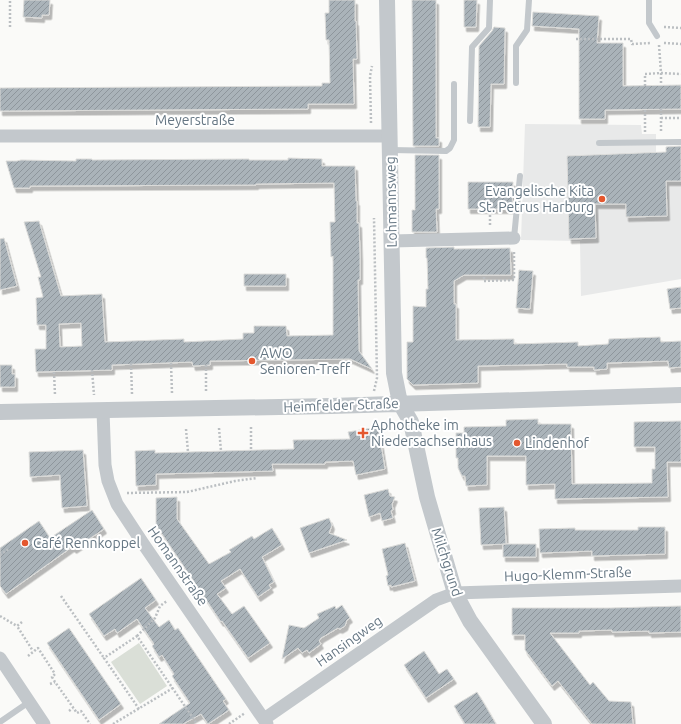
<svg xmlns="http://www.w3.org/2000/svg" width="681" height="724" font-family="Ubuntu,sans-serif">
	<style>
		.built { fill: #e8e9e9 }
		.green { fill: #dadfd7 }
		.building { fill: url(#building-hatch); stroke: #dcdcda; fill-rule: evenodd; filter: url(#shadow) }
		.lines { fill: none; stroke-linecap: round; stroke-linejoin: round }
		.path { stroke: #bbbfc2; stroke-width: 2.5; stroke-dasharray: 2 2; stroke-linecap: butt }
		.service { stroke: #c3c8cc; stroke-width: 6 }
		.minor { stroke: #c3c8cc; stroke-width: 13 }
		.tertiary { stroke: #c3c8cc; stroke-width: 16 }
		.poi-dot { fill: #e4572e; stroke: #fff; stroke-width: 1.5 }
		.labels { text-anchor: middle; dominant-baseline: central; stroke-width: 4; stroke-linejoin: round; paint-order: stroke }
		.street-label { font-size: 14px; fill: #657683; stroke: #fff }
		.poi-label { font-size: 14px; fill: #657683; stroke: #fff; text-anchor: start }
	</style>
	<defs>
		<pattern id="building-hatch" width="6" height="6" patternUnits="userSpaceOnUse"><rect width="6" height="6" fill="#aab3b9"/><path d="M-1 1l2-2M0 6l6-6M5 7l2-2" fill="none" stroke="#8e969c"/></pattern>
		<filter id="shadow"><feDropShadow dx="2.5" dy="4.5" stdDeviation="0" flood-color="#0004"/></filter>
	</defs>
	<rect width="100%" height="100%" fill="#fafaf8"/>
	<path class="built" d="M 525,124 L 641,125 L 642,134 L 656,134 L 656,158 L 666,157 L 666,147 L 681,146 L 681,279 L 581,296 L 580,241 L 521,240 Z"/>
	<path class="green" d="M 139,643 L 167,686 L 140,704 L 111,662 Z"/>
	<path class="building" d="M 24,0 L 50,0 L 49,15 L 42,15 L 42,18 L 23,17 Z
		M 329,0 L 355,0 L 355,21 L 356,21 L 357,59 L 353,59 L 354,104 L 308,104 L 308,109 L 0,111 L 0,88 L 322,86 L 322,83 L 330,83 L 329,40 L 326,40 L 325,13 L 329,13 Z
		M 412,0 L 436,0 L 436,138 L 439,138 L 439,146 L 413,146 Z
		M 464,0 L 477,0 L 476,27 L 464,27 Z
		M 533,12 L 599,16 L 597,43 L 623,43 L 623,86 L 681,85 L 681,109 L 605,110 L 605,119 L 579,119 L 579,29 L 532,26 Z
		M 494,27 L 505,28 L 504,84 L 491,84 L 490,127 L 478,127 L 479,46 L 492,31 Z
		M 681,146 L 681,181 L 666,181 L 667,216 L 626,217 L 626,204 L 595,204 L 596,238 L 569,239 L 567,156 L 666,152 L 666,147 Z
		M 415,155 L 439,155 L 439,209 L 436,209 L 437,232 L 412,232 L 412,210 L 415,210 Z
		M 288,158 L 322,159 L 322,166 L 355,166 L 356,201 L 357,201 L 357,223 L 359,223 L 360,257 L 360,280 L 358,280 L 359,351 L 372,369 L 350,359 L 210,361 L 210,365 L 193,366 L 192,362 L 112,365 L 112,370 L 36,372 L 35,349 L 46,349 L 46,325 L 37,325 L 36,298 L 43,297 L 38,277 L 41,277 L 24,222 L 39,221 L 61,296 L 102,294 L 105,342 L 184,339 L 184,342 L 243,339 L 243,333 L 254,333 L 254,326 L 286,326 L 287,336 L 333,335 L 333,256 L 331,257 L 330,222 L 335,222 L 334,183 L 256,184 L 256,185 L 30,186 L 30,188 L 14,188 L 6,161 L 17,161 L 21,160 L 76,161 L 76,159 L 92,159 L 92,160 L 249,159 L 249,160 L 288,160 ZM 81,323 L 82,346 L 60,347 L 59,324 Z
		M 468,182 L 513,182 L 512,209 L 468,209 Z
		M 4,238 L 17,286 L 0,290 L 0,239 Z
		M 454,247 L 454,249 L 510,248 L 511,275 L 464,275 L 454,281 L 454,304 L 456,304 L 456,340 L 514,339 L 514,344 L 578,342 L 578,346 L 608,344 L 609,339 L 660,337 L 661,342 L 681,341 L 681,367 L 669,368 L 668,361 L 607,363 L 607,369 L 594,370 L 594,367 L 567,367 L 567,364 L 478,366 L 478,383 L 413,385 L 407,379 L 407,342 L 413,342 L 413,306 L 426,307 L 426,289 L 428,289 L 427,258 L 426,258 L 426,248 Z
		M 519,270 L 533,271 L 530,309 L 516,308 Z
		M 244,274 L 286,274 L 286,286 L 244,286 Z
		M 681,287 L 681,308 L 670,309 L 667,289 Z
		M 0,365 L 12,365 L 12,374 L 15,374 L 15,387 L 0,387 Z
		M 538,419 L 538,424 L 571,424 L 572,484 L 652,483 L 652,469 L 655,469 L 655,447 L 634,447 L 634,422 L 681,421 L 681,462 L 667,462 L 668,497 L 555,499 L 555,484 L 526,485 L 526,456 L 487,456 L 487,485 L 466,486 L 465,476 L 462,476 L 458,468 L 458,458 L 456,458 L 456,433 L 464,433 L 464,427 L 506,426 L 506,420 Z
		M 378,427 L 385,469 L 356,475 L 353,461 L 325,462 L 325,464 L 272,464 L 273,471 L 156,474 L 156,485 L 136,486 L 135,451 L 155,450 L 155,453 L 294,449 L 293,440 L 350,439 L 348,432 Z
		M 83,450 L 87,506 L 62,508 L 60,475 L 30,477 L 29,452 Z
		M 388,489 L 390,496 L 395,497 L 392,504 L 393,510 L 391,511 L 393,518 L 382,521 L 380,513 L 369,517 L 364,495 Z
		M 177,497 L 177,519 L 209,564 L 231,552 L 229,550 L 252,536 L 254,539 L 272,528 L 282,545 L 262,557 L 274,582 L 269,585 L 271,588 L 258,597 L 240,569 L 221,581 L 226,588 L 217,594 L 232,614 L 244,606 L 270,643 L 248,658 L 222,621 L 221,622 L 156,525 L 156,498 Z
		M 504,507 L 506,544 L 481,545 L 479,508 Z
		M 92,510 L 104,529 L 74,549 L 72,547 L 6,594 L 0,586 L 0,548 L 39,521 L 50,538 Z
		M 329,518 L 332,525 L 329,533 L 347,540 L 309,553 L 300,528 Z
		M 638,527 L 665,527 L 665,554 L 592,556 L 592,551 L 540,553 L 539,529 L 575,528 L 575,530 L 638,530 Z
		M 405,543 L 415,581 L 391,587 L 391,585 L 388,586 L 386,576 L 388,575 L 382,549 Z
		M 503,544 L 536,544 L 536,557 L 503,557 Z
		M 141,578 L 156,600 L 145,608 L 159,627 L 169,620 L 175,630 L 178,628 L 226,699 L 223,701 L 229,710 L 208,724 L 201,714 L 183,724 L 159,724 L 190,703 L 172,676 L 174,674 L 162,655 L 159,657 L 152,646 L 154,644 L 137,619 L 117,633 L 115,629 L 104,636 L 89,614 Z
		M 342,605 L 350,618 L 347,620 L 345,626 L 340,629 L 338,628 L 321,638 L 319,641 L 321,644 L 309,653 L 307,650 L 302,653 L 298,648 L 282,659 L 289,625 L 304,628 L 319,618 L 317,614 L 335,606 L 336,609 Z
		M 681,606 L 681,632 L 649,633 L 649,631 L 612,632 L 612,630 L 579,631 L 579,633 L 550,633 L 590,685 L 593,682 L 609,701 L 631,702 L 633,724 L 592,724 L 558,681 L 552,686 L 525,650 L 525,635 L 512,635 L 512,608 L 611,608 Z
		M 69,628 L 121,704 L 99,720 L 47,643 Z
		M 424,651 L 439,674 L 447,669 L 454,679 L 426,698 L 404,665 Z
		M 477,692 L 485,705 L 496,724 L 465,724 L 454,706 Z"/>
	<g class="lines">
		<path class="path" d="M 10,27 L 10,0
			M 664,27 L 681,28
			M 576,39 L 631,39 L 632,44 L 651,43
			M 664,43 L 681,44
			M 659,45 L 661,73 L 681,74
			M 645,86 L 645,74 L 661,73 L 661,85
			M 661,109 L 661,133
			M 661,118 L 681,118
			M 371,123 L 370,76 L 372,66
			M 645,132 L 645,109
			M 490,211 L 490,226
			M 484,277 L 484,281 L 514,280 L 514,251
			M 171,363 L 172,393
			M 131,364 L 132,394
			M 206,365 L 206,393
			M 92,370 L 94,395
			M 54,372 L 55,395
			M 374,391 L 377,378 L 374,218
			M 251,427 L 251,451
			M 219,428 L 221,451
			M 186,429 L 188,452
			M 127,493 L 187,492 L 235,481 L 257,478
			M 0,555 L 10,548
			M 61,596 L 104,658
			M 0,616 L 17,626
			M 22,622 L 17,626 L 33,651
			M 137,636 L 155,618 L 160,606 L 167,601
			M 28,656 L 38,648 L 55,674 L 52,677 L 55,682 L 77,713 L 81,711 L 90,724
			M 50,684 L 55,682
			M 139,709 L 104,658 L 137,636 L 197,724
			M 69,711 L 73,708
			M 113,724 L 173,688
			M 229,724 L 245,713"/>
		<path class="service" d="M 649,0 L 649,23 L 657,36
			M 516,83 L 516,46 L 527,30 L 529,0
			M 470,121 L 472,47 L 489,28 L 490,0
			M 599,143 L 681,142
			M 391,150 L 446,151 L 450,148 L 454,140 L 454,84
			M 514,238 L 520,176
			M 0,722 L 29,702"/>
		<path class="minor" d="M 0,136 L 389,136
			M 392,241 L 514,238
			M 103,411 L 105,465 L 108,481 L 117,504 L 142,542 L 267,724
			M 0,658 L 44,724
			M 264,719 L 436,600 L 455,593 L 681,586"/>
		<path class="tertiary" d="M 387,0 L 394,373 L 400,403 L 411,422 L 427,497 L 455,593 L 470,621 L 544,724
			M 0,412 L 331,406 L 681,395"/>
	</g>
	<g class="poi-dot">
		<circle cx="602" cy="199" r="4"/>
		<circle cx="252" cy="361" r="4"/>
		<path d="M361 427h4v4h4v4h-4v4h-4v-4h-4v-4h4z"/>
		<circle cx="517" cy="443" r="4"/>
		<circle cx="25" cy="543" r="4"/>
	</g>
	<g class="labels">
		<g class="street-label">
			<text x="195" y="120">Meyerstraße</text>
			<text transform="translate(391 202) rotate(-91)">Lohmannsweg</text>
			<text transform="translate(341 405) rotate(-2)">Heimfelder Straße</text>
			<text transform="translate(447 562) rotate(72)">Milchgrund</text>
			<text transform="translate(178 566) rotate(55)">Homannstraße</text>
			<text transform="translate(568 574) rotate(-2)">Hugo-Klemm-Straße</text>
			<text transform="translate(349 641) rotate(-35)">Hansingweg</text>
		</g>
		<g class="poi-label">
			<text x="594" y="191" text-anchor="end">Evangelische Kita<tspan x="594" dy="16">St. Petrus Harburg</tspan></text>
			<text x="260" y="353">AWO<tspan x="260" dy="16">Senioren-Treff</tspan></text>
			<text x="371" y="425">Aphotheke im<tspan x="371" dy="16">Niedersachsenhaus</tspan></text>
			<text x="525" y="443">Lindenhof</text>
			<text x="33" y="543">Café Rennkoppel</text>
		</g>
	</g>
</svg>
